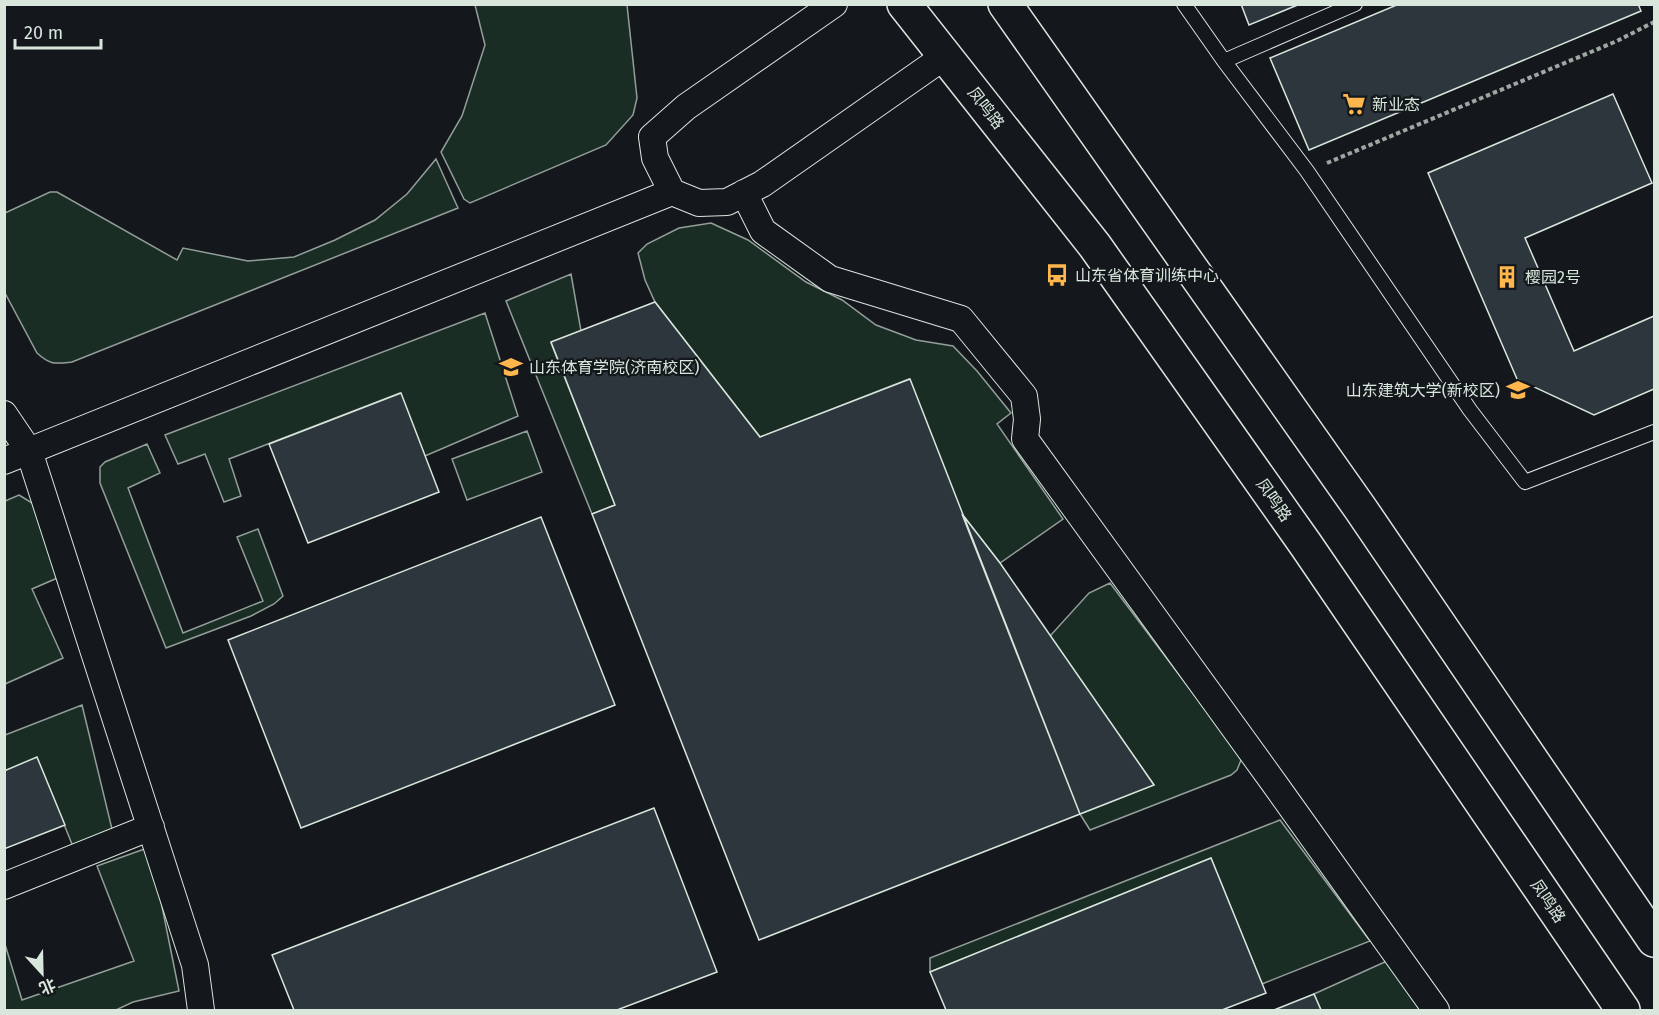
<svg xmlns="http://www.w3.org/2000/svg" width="1659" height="1015" font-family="'Fira Sans','Noto Sans SC',sans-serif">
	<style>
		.green { fill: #1a2d24; stroke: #939e99; stroke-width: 1.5 }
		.building { fill: #2c363c; stroke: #d8e6dc; stroke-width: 1.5 }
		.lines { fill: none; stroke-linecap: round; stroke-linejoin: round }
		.lane-casing { stroke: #d8e6dc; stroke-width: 16 }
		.street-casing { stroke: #d8e6dc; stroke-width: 28 }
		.primary-casing { stroke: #d8e6dc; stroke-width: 36 }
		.path { stroke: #9da8a2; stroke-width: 4; stroke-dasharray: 4.5 3; stroke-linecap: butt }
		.lane { stroke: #14181c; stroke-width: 14 }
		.street { stroke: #14181c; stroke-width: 26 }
		.primary { stroke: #14181c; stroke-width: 33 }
		.labels { text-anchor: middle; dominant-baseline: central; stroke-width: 4.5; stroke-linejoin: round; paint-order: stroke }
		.poi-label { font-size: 16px; fill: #d8e6dc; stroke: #14181c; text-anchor: start }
		.street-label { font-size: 16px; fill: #d8e6dc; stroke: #14181c }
	</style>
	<rect width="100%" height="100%" fill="#14181c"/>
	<path class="green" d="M 475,5 L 627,5 L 637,98 L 633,115 L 606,145 L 470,203 L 464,199 L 441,152 L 462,116 L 485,45 Z
		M 436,159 L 458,208 L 72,362 C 55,364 50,365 37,353 L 5,293 L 5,213 L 50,192 L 57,192 L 177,260 L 183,248 L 248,261 L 294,257 L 335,240 L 375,220 L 407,194 Z
		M 711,223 L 748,240 L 806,282 L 842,300 L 876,325 L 916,340 L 953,346 L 977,371 L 1011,413 L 997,424 L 1063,519 L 1000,563 L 962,514 L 909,379 L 760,437 L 655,302 L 645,280 L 638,253 L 647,244 L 679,228 Z
		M 571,274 L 581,331 L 551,343 L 615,505 L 592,514 L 506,301 Z
		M 485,313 L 518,416 L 425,456 L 400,393 L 229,459 L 241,496 L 224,502 L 205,454 L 178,464 L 165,435 Z
		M 527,431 L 542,472 L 467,500 L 452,459 Z
		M 147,444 L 160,473 L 128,488 L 183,633 L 263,601 L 237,537 L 258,529 L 283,596 L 274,604 L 251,616 L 166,648 L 100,483 L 100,467 L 105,462 Z
		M 19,495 L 45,511 L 69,573 L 32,589 L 63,658 L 5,684 L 5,501 Z
		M 1110,583 L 1238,753 L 1241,760 L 1237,770 L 1231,775 L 1090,830 L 1080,814 L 1154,785 L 1050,636 L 1089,593 Z
		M 82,705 L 112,829 L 74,849 L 37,758 L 5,771 L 5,735 Z
		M 1280,820 L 1370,941 L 1262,984 L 1211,858 L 930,972 L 930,958 Z
		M 150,847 L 179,991 L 133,1002 L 116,1010 L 5,1010 L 4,941 L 22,1000 L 134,961 L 97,866 Z
		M 1387,961 L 1422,1010 L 1321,1010 L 1314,994 Z"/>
	<path class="building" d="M 1241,4 L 1300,4 L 1249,25 Z
		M 1399,4 L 1638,4 L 1641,11 L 1309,150 L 1270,58 Z
		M 1613,94 L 1652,183 L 1525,238 L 1574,351 L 1654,316 L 1654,389 L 1594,415 L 1517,379 L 1428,173 Z
		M 655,302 L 760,437 L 910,379 L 1080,814 L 759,940 L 592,514 L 615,505 L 551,342 Z
		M 401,393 L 439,492 L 308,543 L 269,444 Z
		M 962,514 L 1000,563 L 1154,785 L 1080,814 Z
		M 541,517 L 615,705 L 301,828 L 228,640 Z
		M 37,757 L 65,825 L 4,849 L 4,771 Z
		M 654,808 L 717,972 L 617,1010 L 294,1010 L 272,955 Z
		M 1211,858 L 1266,993 L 1222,1010 L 946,1010 L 930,972 Z
		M 1314,994 L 1321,1010 L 1274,1010 Z"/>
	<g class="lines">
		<g class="lane-casing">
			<path id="lane" d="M 1184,4 L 1224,61
				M 1355,4 L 1224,61 L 1307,171 L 1470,410 L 1525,482 L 1654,432"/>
		</g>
		<g class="street-casing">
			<path id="street" d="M 672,192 L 655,158 L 652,137 L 686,107 L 834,4
				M 744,193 L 763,231 L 830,279 L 961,319 L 1024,396 L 1027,419 L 1025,439 L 1274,783 L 1436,1010
				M 4,414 L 29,451 L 195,965 L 201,1010
				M 4,461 L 672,192 L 699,203 L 727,202 L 762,184 L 945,56
				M 4,886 L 151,827"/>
		</g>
		<g class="primary-casing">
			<path id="primary" d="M 904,4 L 1095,246 L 1306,545 L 1623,1010
				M 1005,4 L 1360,508 L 1654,940"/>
		</g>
		<path class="path" d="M 1327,163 L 1617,41 L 1654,22"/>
		<use href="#lane" class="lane"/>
		<use href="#street" class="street"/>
		<use href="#primary" class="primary"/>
	</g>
	<defs>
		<g id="supermarket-bare" transform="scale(1.8)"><path d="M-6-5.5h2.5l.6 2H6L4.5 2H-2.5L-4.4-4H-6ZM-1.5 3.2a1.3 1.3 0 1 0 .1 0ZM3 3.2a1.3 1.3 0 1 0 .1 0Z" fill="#ffb74d" stroke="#14181c" stroke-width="2.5" paint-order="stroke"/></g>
		<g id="bus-bare" transform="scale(1.8)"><path d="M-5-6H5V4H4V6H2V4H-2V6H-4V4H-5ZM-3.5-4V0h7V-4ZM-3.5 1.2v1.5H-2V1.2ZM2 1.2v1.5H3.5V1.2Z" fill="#ffb74d" stroke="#14181c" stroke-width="2.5" paint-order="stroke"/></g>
		<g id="building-bare" transform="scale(1.8)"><path d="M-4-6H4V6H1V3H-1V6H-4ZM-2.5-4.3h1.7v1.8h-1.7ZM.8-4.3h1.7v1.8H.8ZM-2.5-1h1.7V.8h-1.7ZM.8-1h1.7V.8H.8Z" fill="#ffb74d" stroke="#14181c" stroke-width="2.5" paint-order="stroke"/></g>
		<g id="university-bare" transform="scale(1.8)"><path d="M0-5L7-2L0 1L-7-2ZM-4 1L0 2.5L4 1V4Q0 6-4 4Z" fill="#ffb74d" stroke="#14181c" stroke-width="2.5" paint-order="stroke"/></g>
	</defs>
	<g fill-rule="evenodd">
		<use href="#supermarket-bare" x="1354" y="104"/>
		<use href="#bus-bare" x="1057" y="275"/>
		<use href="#building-bare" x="1507" y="277"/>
		<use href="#university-bare" x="511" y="367"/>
		<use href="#university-bare" x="1518" y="390"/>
	</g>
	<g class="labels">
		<g class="poi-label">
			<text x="1372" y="104">新业态</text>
			<text x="1075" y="275">山东省体育训练中心</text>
			<text x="1525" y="277">樱园2号</text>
			<text x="529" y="367">山东体育学院(济南校区)</text>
			<text x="1500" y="390" text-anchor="end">山东建筑大学(新校区)</text>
		</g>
		<g class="street-label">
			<text transform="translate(986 108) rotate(52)">凤鸣路</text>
			<text transform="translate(1274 500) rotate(55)">凤鸣路</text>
			<text transform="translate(1548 901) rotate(56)">凤鸣路</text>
		</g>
	</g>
	<rect width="1659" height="1015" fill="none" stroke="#d8e6dc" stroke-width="12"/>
	<g transform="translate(42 973) rotate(158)" stroke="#14181c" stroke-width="4.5" paint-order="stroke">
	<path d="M0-4.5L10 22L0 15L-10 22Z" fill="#d8e6dc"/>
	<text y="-9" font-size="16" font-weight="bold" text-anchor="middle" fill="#d8e6dc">北</text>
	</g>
	<path d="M15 39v9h86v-9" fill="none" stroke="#d8e6dc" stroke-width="3"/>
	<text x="24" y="39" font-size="18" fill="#d8e6dc" stroke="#14181c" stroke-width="4.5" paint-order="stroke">20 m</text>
</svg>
